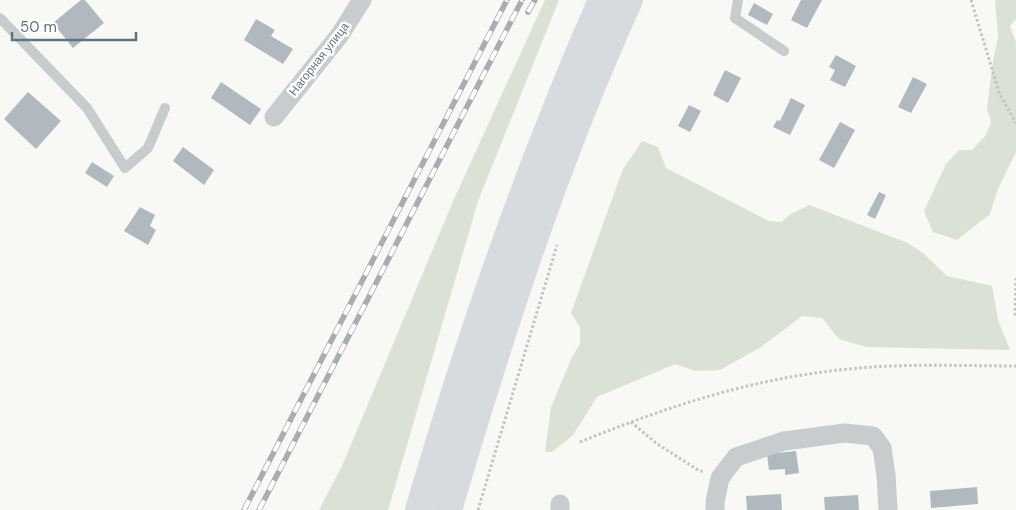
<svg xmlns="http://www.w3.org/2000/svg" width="1016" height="510" font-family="'DM Sans',sans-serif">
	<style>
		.green { fill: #dae1d5 }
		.building { fill: #b0b9bf }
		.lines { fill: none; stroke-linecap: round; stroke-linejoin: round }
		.path { stroke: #c0c3c5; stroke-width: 3; stroke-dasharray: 2.5 2.5; stroke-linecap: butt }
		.lane { stroke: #c7cccf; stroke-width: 10 }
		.street { stroke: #c7cccf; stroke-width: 19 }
		.highway { stroke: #d5dbdf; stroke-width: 28 }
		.rail-casing { stroke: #a7aeb3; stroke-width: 5.5 }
		.rail { stroke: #fff; stroke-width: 4; stroke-dasharray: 11; stroke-linecap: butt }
		.labels { text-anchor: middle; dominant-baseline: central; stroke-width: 5; stroke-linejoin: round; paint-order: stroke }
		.street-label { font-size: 12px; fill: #607583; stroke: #fff }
	</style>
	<rect width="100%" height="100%" fill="#f8f8f5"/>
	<path class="green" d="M 545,0 L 559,0 L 478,201 L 388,510 L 319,510 L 342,466 L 454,199 Z
		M 995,0 L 1016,0 L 1016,19 L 1010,26 L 1016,42 L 1016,152 L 997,191 L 990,214 L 957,240 L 933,232 L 924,211 L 946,164 L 959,150 L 972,150 L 986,135 L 991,122 L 987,109 L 993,61 L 998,37 Z
		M 642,141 L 658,147 L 666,168 L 769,221 L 781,222 L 791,214 L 809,205 L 908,243 L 923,253 L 947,276 L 992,286 L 998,320 L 1010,350 L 866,347 L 839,339 L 822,318 L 802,316 L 761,347 L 720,370 L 696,371 L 675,364 L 597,397 L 573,435 L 552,452 L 545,452 L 551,407 L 572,357 L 580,344 L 580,327 L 571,313 L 623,169 Z"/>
	<path class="building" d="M 81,0 L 85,0 L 104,23 L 73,48 L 53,23 Z
		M 801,0 L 822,0 L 807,28 L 791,20 Z
		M 754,3 L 773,14 L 767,25 L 748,15 Z
		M 256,19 L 275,30 L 271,36 L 293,49 L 283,64 L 244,40 Z
		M 836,55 L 856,66 L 845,87 L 830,80 L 835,70 L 829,67 Z
		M 725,70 L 741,78 L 728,103 L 713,95 Z
		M 913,77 L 927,84 L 911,113 L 898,107 Z
		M 221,82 L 261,109 L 250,125 L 211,98 Z
		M 28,92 L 61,121 L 36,149 L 4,119 Z
		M 791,98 L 805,105 L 790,135 L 773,127 L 777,120 L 780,121 Z
		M 689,105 L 701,111 L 690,132 L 678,126 Z
		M 840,122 L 855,130 L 834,168 L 819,160 Z
		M 183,147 L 214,170 L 204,185 L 173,161 Z
		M 92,162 L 114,176 L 107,187 L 85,173 Z
		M 879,192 L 886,195 L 875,219 L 867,215 Z
		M 140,207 L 155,215 L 150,226 L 156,230 L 148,245 L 124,231 Z
		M 796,451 L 799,473 L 785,475 L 785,469 L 769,470 L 767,454 Z
		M 977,487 L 978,504 L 931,508 L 930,491 Z
		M 781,494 L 782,510 L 747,510 L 746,496 Z
		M 858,495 L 859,510 L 825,510 L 824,497 Z"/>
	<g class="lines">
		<path class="path" d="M 971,0 L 1000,95 L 1016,123
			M 1016,278 L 1015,313 L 1016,318
			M 631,422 L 656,443 L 698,470 L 704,472
			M 580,442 C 669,406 753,378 849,369 C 905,363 961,366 1016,366
			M 478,510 L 557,245"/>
		<path class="lane" d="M 738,0 L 735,18 L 784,51
			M 0,18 L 87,108 L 125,168 L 148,148 L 165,108"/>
		<path class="street" d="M 274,117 L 339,36 L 362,0
			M 560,504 L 560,510
			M 715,510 L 715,502 L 720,478 L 736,457 L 784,441 L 845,433 L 873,436 L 882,448 L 886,475 L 888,510"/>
		<path class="highway" d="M 419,510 C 470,336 529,166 602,0
			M 448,510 C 499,337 554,164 629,0"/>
		<g class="rail-casing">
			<path id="rail" d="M 528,12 L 535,0
				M 244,510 L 507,0
				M 259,510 L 522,0"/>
		</g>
		<use href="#rail" class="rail"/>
	</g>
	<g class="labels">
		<g class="street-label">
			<text transform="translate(319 59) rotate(-52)">Нагорная улица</text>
		</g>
	</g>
	<path d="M12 32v8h124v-8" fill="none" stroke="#607583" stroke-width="2.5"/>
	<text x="20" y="32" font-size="15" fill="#607583" stroke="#ffffff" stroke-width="4" paint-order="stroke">50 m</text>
</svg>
